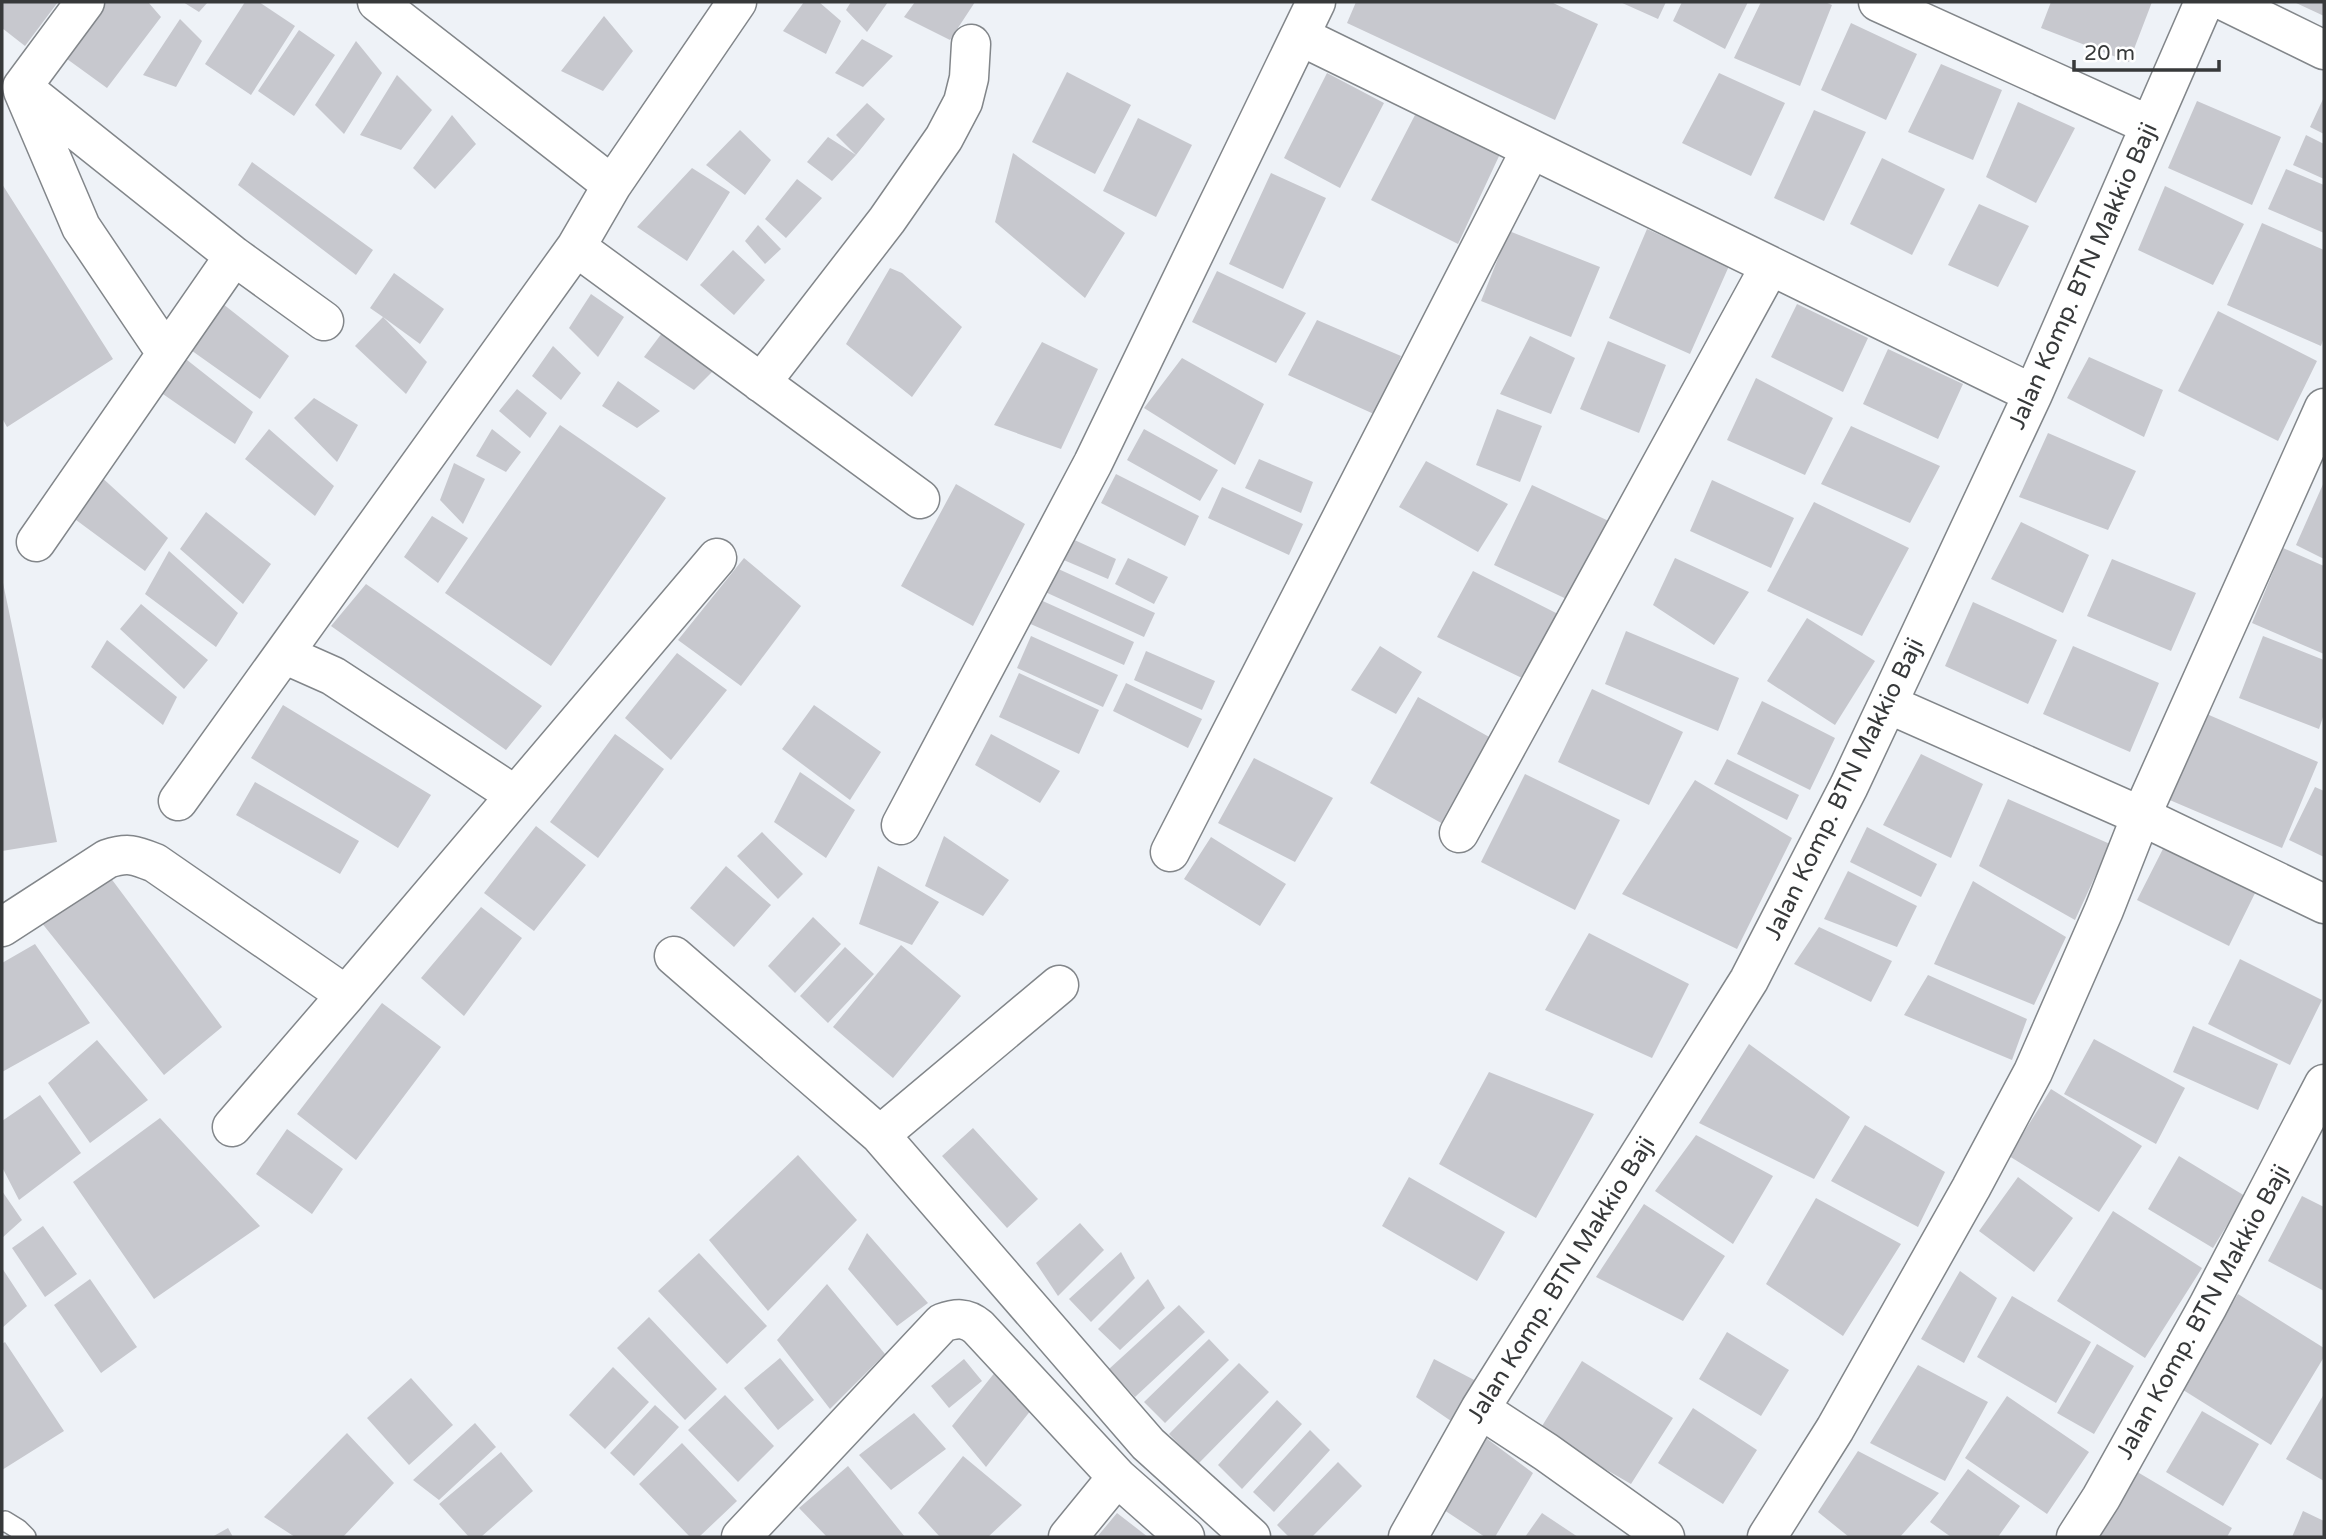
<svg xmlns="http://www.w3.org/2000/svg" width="2326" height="1539" font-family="'Varela Round',sans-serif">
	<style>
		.building { fill: #c7c8ce }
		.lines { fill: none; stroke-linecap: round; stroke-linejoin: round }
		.lane-casing { stroke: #82868a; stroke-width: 22 }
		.street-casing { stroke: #82868a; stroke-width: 41 }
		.lane { stroke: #fff; stroke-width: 19 }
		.street { stroke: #fff; stroke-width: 38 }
		.labels { text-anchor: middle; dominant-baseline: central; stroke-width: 5; stroke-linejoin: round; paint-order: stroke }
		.street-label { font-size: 24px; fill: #37393a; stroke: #fff }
	</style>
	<rect width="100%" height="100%" fill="#eef2f7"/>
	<path class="building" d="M 2,2 L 58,2 L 25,46 L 2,28 Z
		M 105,2 L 148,2 L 161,17 L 107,88 L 67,59 Z
		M 183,2 L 208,2 L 199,12 Z
		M 245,2 L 259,2 L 295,26 L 251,95 L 205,64 Z
		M 804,2 L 819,2 L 841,21 L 826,54 L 783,31 Z
		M 851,2 L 888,2 L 867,32 L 846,10 Z
		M 915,2 L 975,2 L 950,40 L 904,17 Z
		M 1356,2 L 1551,2 L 1598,24 L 1555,120 L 1347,23 Z
		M 1620,2 L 1666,2 L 1658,19 Z
		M 1682,2 L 1748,2 L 1725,49 L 1673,21 Z
		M 1761,2 L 1825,2 L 1832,5 L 1800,86 L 1734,58 Z
		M 2051,2 L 2152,2 L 2129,62 L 2041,28 Z
		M 2294,2 L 2324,2 L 2324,16 Z
		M 604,16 L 633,51 L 603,91 L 561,71 Z
		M 180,19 L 202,41 L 176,87 L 143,75 Z
		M 1851,23 L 1917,54 L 1886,120 L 1821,90 Z
		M 299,30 L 335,55 L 294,116 L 258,91 Z
		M 862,39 L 893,56 L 863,87 L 835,73 Z
		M 356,41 L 382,73 L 344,134 L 315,105 Z
		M 1941,64 L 2002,90 L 1973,160 L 1908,132 Z
		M 1067,72 L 1131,105 L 1095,174 L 1032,142 Z
		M 1327,73 L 1384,103 L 1340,188 L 1284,158 Z
		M 1719,73 L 1785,103 L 1751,176 L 1682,143 Z
		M 397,75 L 432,110 L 401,150 L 360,135 Z
		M 2324,97 L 2324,134 L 2310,127 Z
		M 2197,101 L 2281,137 L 2252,205 L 2168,168 Z
		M 2018,102 L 2075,128 L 2036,203 L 1986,177 Z
		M 867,103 L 885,119 L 856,155 L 836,135 Z
		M 1814,110 L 1866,132 L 1824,221 L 1774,198 Z
		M 452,115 L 476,144 L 435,189 L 413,168 Z
		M 1415,115 L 1500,154 L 1458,244 L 1371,200 Z
		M 1138,118 L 1192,145 L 1156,217 L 1103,191 Z
		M 740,130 L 771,160 L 745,195 L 706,165 Z
		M 2306,135 L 2324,144 L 2324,179 L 2293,165 Z
		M 828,137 L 856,155 L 832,181 L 807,162 Z
		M 1013,153 L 1125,233 L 1085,298 L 995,222 Z
		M 1882,158 L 1945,189 L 1912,255 L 1850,224 Z
		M 252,162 L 373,250 L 356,275 L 238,185 Z
		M 692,168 L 730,192 L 687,261 L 637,227 Z
		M 2286,169 L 2324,185 L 2324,233 L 2268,209 Z
		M 1271,173 L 1326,198 L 1283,289 L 1229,264 Z
		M 797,179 L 822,198 L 786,238 L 765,219 Z
		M 2,184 L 113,359 L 7,427 L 2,418 Z
		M 2165,186 L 2244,224 L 2213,285 L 2138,250 Z
		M 1979,204 L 2029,226 L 1998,287 L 1948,265 Z
		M 2262,223 L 2324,250 L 2324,337 L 2321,346 L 2227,305 Z
		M 758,225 L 781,249 L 765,264 L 745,241 Z
		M 1647,229 L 1729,266 L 1690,354 L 1609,318 Z
		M 1509,231 L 1600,267 L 1571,337 L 1481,301 Z
		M 733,250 L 765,280 L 734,315 L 700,285 Z
		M 890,268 L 902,273 L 962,327 L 912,397 L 846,344 Z
		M 1217,271 L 1306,313 L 1276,363 L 1192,322 Z
		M 394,273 L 444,309 L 420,344 L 383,317 L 427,362 L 406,394 L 355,346 L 383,317 L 370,308 Z
		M 591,294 L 624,317 L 598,357 L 569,328 Z
		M 223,304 L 289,356 L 260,399 L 188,348 Z
		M 1797,304 L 1868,338 L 1843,392 L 1771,357 Z
		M 2218,311 L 2317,361 L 2278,441 L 2178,391 Z
		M 1317,320 L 1401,356 L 1376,415 L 1288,375 Z
		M 662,333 L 713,371 L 694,390 L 644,357 Z
		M 1530,336 L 1575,358 L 1551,414 L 1500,394 Z
		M 1608,341 L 1666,365 L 1639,433 L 1580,409 Z
		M 1042,342 L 1098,369 L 1061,449 L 994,425 Z
		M 553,346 L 581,373 L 561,400 L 532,376 Z
		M 1888,349 L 1963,384 L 1938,439 L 1863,404 Z
		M 182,356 L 253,412 L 235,444 L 160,392 Z
		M 2089,357 L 2163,390 L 2144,437 L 2067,398 Z
		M 1182,358 L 1264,404 L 1235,465 L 1144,408 Z
		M 1756,378 L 1833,418 L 1805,475 L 1727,440 Z
		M 618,381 L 660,411 L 637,428 L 602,406 Z
		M 517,389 L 547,413 L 530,438 L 499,411 Z
		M 314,398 L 358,425 L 337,462 L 294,418 Z
		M 1497,409 L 1542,426 L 1520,482 L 1476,465 Z
		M 560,425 L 666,498 L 551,666 L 445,593 Z
		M 1851,426 L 1940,466 L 1910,523 L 1821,484 Z
		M 269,429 L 334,486 L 315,516 L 245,459 Z
		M 492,429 L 521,452 L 506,472 L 476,456 Z
		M 1144,429 L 1218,470 L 1200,501 L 1127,460 Z
		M 2048,433 L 2136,471 L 2108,530 L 2019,497 Z
		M 1259,459 L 1313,482 L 1301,513 L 1245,488 Z
		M 1426,461 L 1508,504 L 1478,552 L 1399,507 Z
		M 454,463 L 485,479 L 463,524 L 440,500 Z
		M 98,474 L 168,538 L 145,571 L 68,514 Z
		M 1116,474 L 1199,516 L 1185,546 L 1101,503 Z
		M 1712,480 L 1794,518 L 1771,568 L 1690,531 Z
		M 2324,482 L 2324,559 L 2296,545 Z
		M 956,484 L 1025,524 L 973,626 L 901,586 Z
		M 1532,485 L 1613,523 L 1575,603 L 1494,565 Z
		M 1222,487 L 1303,524 L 1289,555 L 1208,518 Z
		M 1814,502 L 1909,548 L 1862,636 L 1767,591 Z
		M 206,512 L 271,564 L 243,604 L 180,549 Z
		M 432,516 L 468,538 L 438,583 L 404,557 Z
		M 2021,522 L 2089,555 L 2063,613 L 1991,579 Z
		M 1068,537 L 1116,559 L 1108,579 L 1059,558 Z
		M 2283,548 L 2324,566 L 2324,654 L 2252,623 Z
		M 169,551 L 238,613 L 216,647 L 145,594 Z
		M 744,558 L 801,606 L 741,686 L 678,640 Z
		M 1128,558 L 1168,577 L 1154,604 L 1115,584 Z
		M 1675,558 L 1749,592 L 1714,645 L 1653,605 Z
		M 2112,559 L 2196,593 L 2171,651 L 2087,616 Z
		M 1054,567 L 1155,613 L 1144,637 L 1043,591 Z
		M 1473,571 L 1558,614 L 1524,679 L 1437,637 Z
		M 2,578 L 57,842 L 2,851 Z
		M 366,584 L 542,706 L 506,750 L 331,626 Z
		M 1036,598 L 1134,642 L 1124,665 L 1026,622 Z
		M 1973,602 L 2057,640 L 2028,704 L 1945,666 Z
		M 141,604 L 208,660 L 184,689 L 120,629 Z
		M 1807,618 L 1875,661 L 1835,725 L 1767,681 Z
		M 1626,631 L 1739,678 L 1718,731 L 1605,684 Z
		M 1031,636 L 1118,675 L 1103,707 L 1017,668 Z
		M 2263,636 L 2324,660 L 2324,714 L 2319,729 L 2239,698 Z
		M 107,640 L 177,697 L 163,725 L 91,667 Z
		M 1380,646 L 1422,672 L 1396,714 L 1351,690 Z
		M 2073,646 L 2159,683 L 2130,752 L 2043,714 Z
		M 1146,651 L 1215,681 L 1202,710 L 1134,680 Z
		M 677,653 L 727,690 L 671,760 L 625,718 Z
		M 1019,673 L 1099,710 L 1079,754 L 999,717 Z
		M 1126,683 L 1202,719 L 1188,748 L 1113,711 Z
		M 1592,689 L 1683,732 L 1649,805 L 1558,762 Z
		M 1418,697 L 1491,738 L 1443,824 L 1370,783 Z
		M 1762,701 L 1835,738 L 1810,790 L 1737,754 Z
		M 283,705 L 431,795 L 398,848 L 251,758 Z
		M 814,705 L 881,752 L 850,800 L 782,749 Z
		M 2202,712 L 2318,762 L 2282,848 L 2165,798 Z
		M 615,734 L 664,769 L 598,858 L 550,822 Z
		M 991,734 L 1060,771 L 1040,803 L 975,765 Z
		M 1921,754 L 1983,784 L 1951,858 L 1883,825 Z
		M 1254,758 L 1333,798 L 1295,862 L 1218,823 Z
		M 1727,759 L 1799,795 L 1787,820 L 1714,784 Z
		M 800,772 L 855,810 L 826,858 L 774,822 Z
		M 1525,774 L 1620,820 L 1575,910 L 1481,862 Z
		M 1695,780 L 1792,838 L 1737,949 L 1622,894 Z
		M 255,782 L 359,841 L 340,874 L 236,815 Z
		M 2315,787 L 2324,791 L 2324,857 L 2289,840 Z
		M 2008,799 L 2110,844 L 2075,920 L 1979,866 Z
		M 536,826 L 586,865 L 534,931 L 484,893 Z
		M 1867,827 L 1937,864 L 1921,897 L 1850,862 Z
		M 762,832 L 803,874 L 778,899 L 737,856 Z
		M 944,836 L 1009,880 L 983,916 L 925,886 Z
		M 1211,837 L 1286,884 L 1260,926 L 1184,879 Z
		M 2168,839 L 2259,885 L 2229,946 L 2137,900 Z
		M 726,866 L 771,905 L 734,947 L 690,908 Z
		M 878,866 L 939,902 L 912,945 L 859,924 Z
		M 1848,871 L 1917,906 L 1897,947 L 1824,919 Z
		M 110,877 L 222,1027 L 164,1075 L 41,922 Z
		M 1973,881 L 2066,937 L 2034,1005 L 1934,964 Z
		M 481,907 L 522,938 L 464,1016 L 421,978 Z
		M 813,917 L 841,944 L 795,993 L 768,966 Z
		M 1819,927 L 1892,961 L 1871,1002 L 1794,964 Z
		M 1589,933 L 1689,984 L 1652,1058 L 1545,1010 Z
		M 35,944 L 90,1023 L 2,1072 L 2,963 Z
		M 901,945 L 961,996 L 893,1078 L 833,1027 Z
		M 845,947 L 874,974 L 828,1023 L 800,996 Z
		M 2240,959 L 2322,1000 L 2290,1065 L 2208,1024 Z
		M 1928,975 L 2027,1019 L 2012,1060 L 1904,1015 Z
		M 382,1003 L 441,1047 L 356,1160 L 297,1114 Z
		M 2193,1026 L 2278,1064 L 2258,1110 L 2173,1072 Z
		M 2094,1039 L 2185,1088 L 2156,1144 L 2064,1094 Z
		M 97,1040 L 148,1100 L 90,1143 L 48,1083 Z
		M 1749,1044 L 1850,1117 L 1814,1179 L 1699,1123 Z
		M 1489,1072 L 1594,1114 L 1536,1218 L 1439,1164 Z
		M 2051,1089 L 2142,1146 L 2099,1212 L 2009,1156 Z
		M 40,1095 L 81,1153 L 19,1200 L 2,1167 L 2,1121 Z
		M 160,1118 L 260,1226 L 154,1299 L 73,1182 Z
		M 1865,1125 L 1945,1172 L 1918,1227 L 1831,1181 Z
		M 973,1128 L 1038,1199 L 1007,1228 L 942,1156 Z
		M 287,1129 L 343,1169 L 312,1214 L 256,1174 Z
		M 1696,1135 L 1773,1176 L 1733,1244 L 1655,1191 Z
		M 798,1155 L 857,1220 L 768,1311 L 709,1240 Z
		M 2179,1156 L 2245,1196 L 2213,1248 L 2148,1209 Z
		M 1409,1177 L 1505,1232 L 1477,1281 L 1382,1226 Z
		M 2018,1177 L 2073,1218 L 2034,1272 L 1979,1231 Z
		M 2,1191 L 22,1220 L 2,1238 Z
		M 2302,1196 L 2324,1207 L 2324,1291 L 2268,1261 Z
		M 1816,1198 L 1901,1244 L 1843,1336 L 1766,1284 Z
		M 1644,1204 L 1725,1256 L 1683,1321 L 1596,1277 Z
		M 2113,1211 L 2202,1268 L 2145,1358 L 2057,1301 Z
		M 1080,1223 L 1104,1250 L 1058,1296 L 1036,1263 Z
		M 43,1226 L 77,1274 L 45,1297 L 12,1248 Z
		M 867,1233 L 928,1303 L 897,1326 L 848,1269 Z
		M 1121,1252 L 1135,1278 L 1091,1322 L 1069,1299 Z
		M 699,1253 L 767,1326 L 727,1364 L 658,1291 Z
		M 2,1268 L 27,1306 L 2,1328 Z
		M 1960,1271 L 1997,1298 L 1964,1363 L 1921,1339 Z
		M 90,1279 L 137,1347 L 101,1373 L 54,1305 Z
		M 1148,1279 L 1165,1308 L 1120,1350 L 1098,1329 Z
		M 827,1284 L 885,1354 L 830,1409 L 777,1340 Z
		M 2238,1294 L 2324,1348 L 2324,1357 L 2271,1445 L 2180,1388 Z
		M 2012,1296 L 2091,1342 L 2056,1403 L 1977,1357 Z
		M 1179,1305 L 1205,1332 L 1135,1397 L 1109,1369 Z
		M 649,1317 L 717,1389 L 685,1420 L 617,1348 Z
		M 1727,1332 L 1789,1370 L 1761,1416 L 1699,1379 Z
		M 1209,1339 L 1229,1360 L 1165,1423 L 1144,1402 Z
		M 5,1342 L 64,1431 L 2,1470 L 2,1344 Z
		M 2097,1344 L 2134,1366 L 2094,1434 L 2057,1413 Z
		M 780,1358 L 814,1400 L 778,1430 L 744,1388 Z
		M 964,1359 L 982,1381 L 949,1408 L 931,1386 Z
		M 1434,1359 L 1480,1383 L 1451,1421 L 1416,1397 Z
		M 1582,1361 L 1673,1418 L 1631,1484 L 1539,1431 Z
		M 1239,1363 L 1269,1392 L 1198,1464 L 1169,1434 Z
		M 1918,1365 L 1988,1402 L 1945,1481 L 1870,1443 Z
		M 1000,1366 L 1035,1405 L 986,1467 L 952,1426 Z
		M 613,1367 L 649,1402 L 605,1449 L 569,1415 Z
		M 411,1378 L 453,1425 L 409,1465 L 367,1418 Z
		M 2324,1394 L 2324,1481 L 2286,1459 Z
		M 725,1395 L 774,1446 L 738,1482 L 688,1430 Z
		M 2007,1396 L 2089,1452 L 2047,1514 L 1965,1458 Z
		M 1277,1400 L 1302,1424 L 1242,1489 L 1218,1465 Z
		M 655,1405 L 679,1427 L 634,1476 L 610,1453 Z
		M 1693,1408 L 1757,1450 L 1723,1504 L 1658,1463 Z
		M 2202,1411 L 2259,1444 L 2223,1506 L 2166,1472 Z
		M 914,1413 L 946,1449 L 891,1490 L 859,1455 Z
		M 475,1423 L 496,1447 L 439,1500 L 413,1480 Z
		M 1310,1430 L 1330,1450 L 1274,1512 L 1253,1492 Z
		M 347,1433 L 394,1483 L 343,1537 L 295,1537 L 264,1517 Z
		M 1482,1435 L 1533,1473 L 1495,1537 L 1485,1537 L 1438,1506 Z
		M 682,1443 L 737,1501 L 699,1537 L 690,1537 L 639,1484 Z
		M 1858,1451 L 1939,1493 L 1900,1537 L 1849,1537 L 1818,1512 Z
		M 501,1452 L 533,1491 L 481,1537 L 469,1537 L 439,1504 Z
		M 963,1456 L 1022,1505 L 988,1537 L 940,1537 L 918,1513 Z
		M 1338,1462 L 1362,1486 L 1312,1537 L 1289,1537 L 1277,1525 Z
		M 848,1466 L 905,1537 L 827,1537 L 799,1508 Z
		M 1968,1469 L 2020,1506 L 1998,1537 L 1951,1537 L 1930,1522 Z
		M 2134,1470 L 2232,1528 L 2227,1537 L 2095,1537 Z
		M 2303,1511 L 2324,1521 L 2324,1537 L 2292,1537 Z
		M 1117,1513 L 1148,1537 L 1097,1537 Z
		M 1542,1513 L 1578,1537 L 1525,1537 Z
		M 228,1528 L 233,1537 L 212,1537 Z"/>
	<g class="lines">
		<g class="lane-casing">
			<path id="lane" d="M 2,1522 L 5,1521 L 18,1529 L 26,1537"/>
		</g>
		<g class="street-casing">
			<path id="street" d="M 377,2 L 612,185
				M 1878,2 L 2149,125
				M 2226,2 L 2324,50
				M 1300,36 L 2033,394
				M 23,91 L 81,227 L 166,353
				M 576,247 L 920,499
				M 234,256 L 324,321
				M 761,383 L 887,220 L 944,138 L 963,102 L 969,78 L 971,44
				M 36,542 L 234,256 L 22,87 L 85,2
				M 297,660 L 333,676 L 515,795
				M 1888,704 L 2141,816 L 2324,904
				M 178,801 L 576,247 L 612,185 L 737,2
				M 901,825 L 1093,463 L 1316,2
				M 1459,833 L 1770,266
				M 1170,852 L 1531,149
				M 2,927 L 107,859 C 128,852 135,855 155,863 L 346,995 L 717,558
				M 674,956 L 880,1135 L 1148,1444 L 1251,1537
				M 232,1127 L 346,995
				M 880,1135 L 1059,985
				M 1480,1409 L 1546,1452 L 1665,1537
				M 741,1537 L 942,1323 C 956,1318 966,1317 978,1327 L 1117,1477
				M 1068,1537 L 1117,1477 L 1185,1537
				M 1408,1537 L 1480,1409 L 1749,980 L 1849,786 L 2033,394 L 2204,2
				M 1767,1537 L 1835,1429 L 1971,1188 L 2033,1072 L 2104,910 L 2141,816 L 2324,408
				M 2076,1537 L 2101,1498 L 2208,1306 L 2324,1084"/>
		</g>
		<use href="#lane" class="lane"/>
		<use href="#street" class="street"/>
	</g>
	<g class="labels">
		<g class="street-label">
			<text transform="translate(2083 276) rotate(-66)">Jalan Komp. BTN Makkio Baji</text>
			<text transform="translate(1844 789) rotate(-64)">Jalan Komp. BTN Makkio Baji</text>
			<text transform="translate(1561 1280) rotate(-58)">Jalan Komp. BTN Makkio Baji</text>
			<text transform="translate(2203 1312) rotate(-61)">Jalan Komp. BTN Makkio Baji</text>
		</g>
	</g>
	<rect width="2326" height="1539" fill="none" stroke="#37393a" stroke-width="7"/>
	<path d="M2074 60v10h145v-10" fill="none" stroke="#37393a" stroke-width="3.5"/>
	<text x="2084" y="60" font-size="21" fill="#37393a" stroke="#ffffff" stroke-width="5" paint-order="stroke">20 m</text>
</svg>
